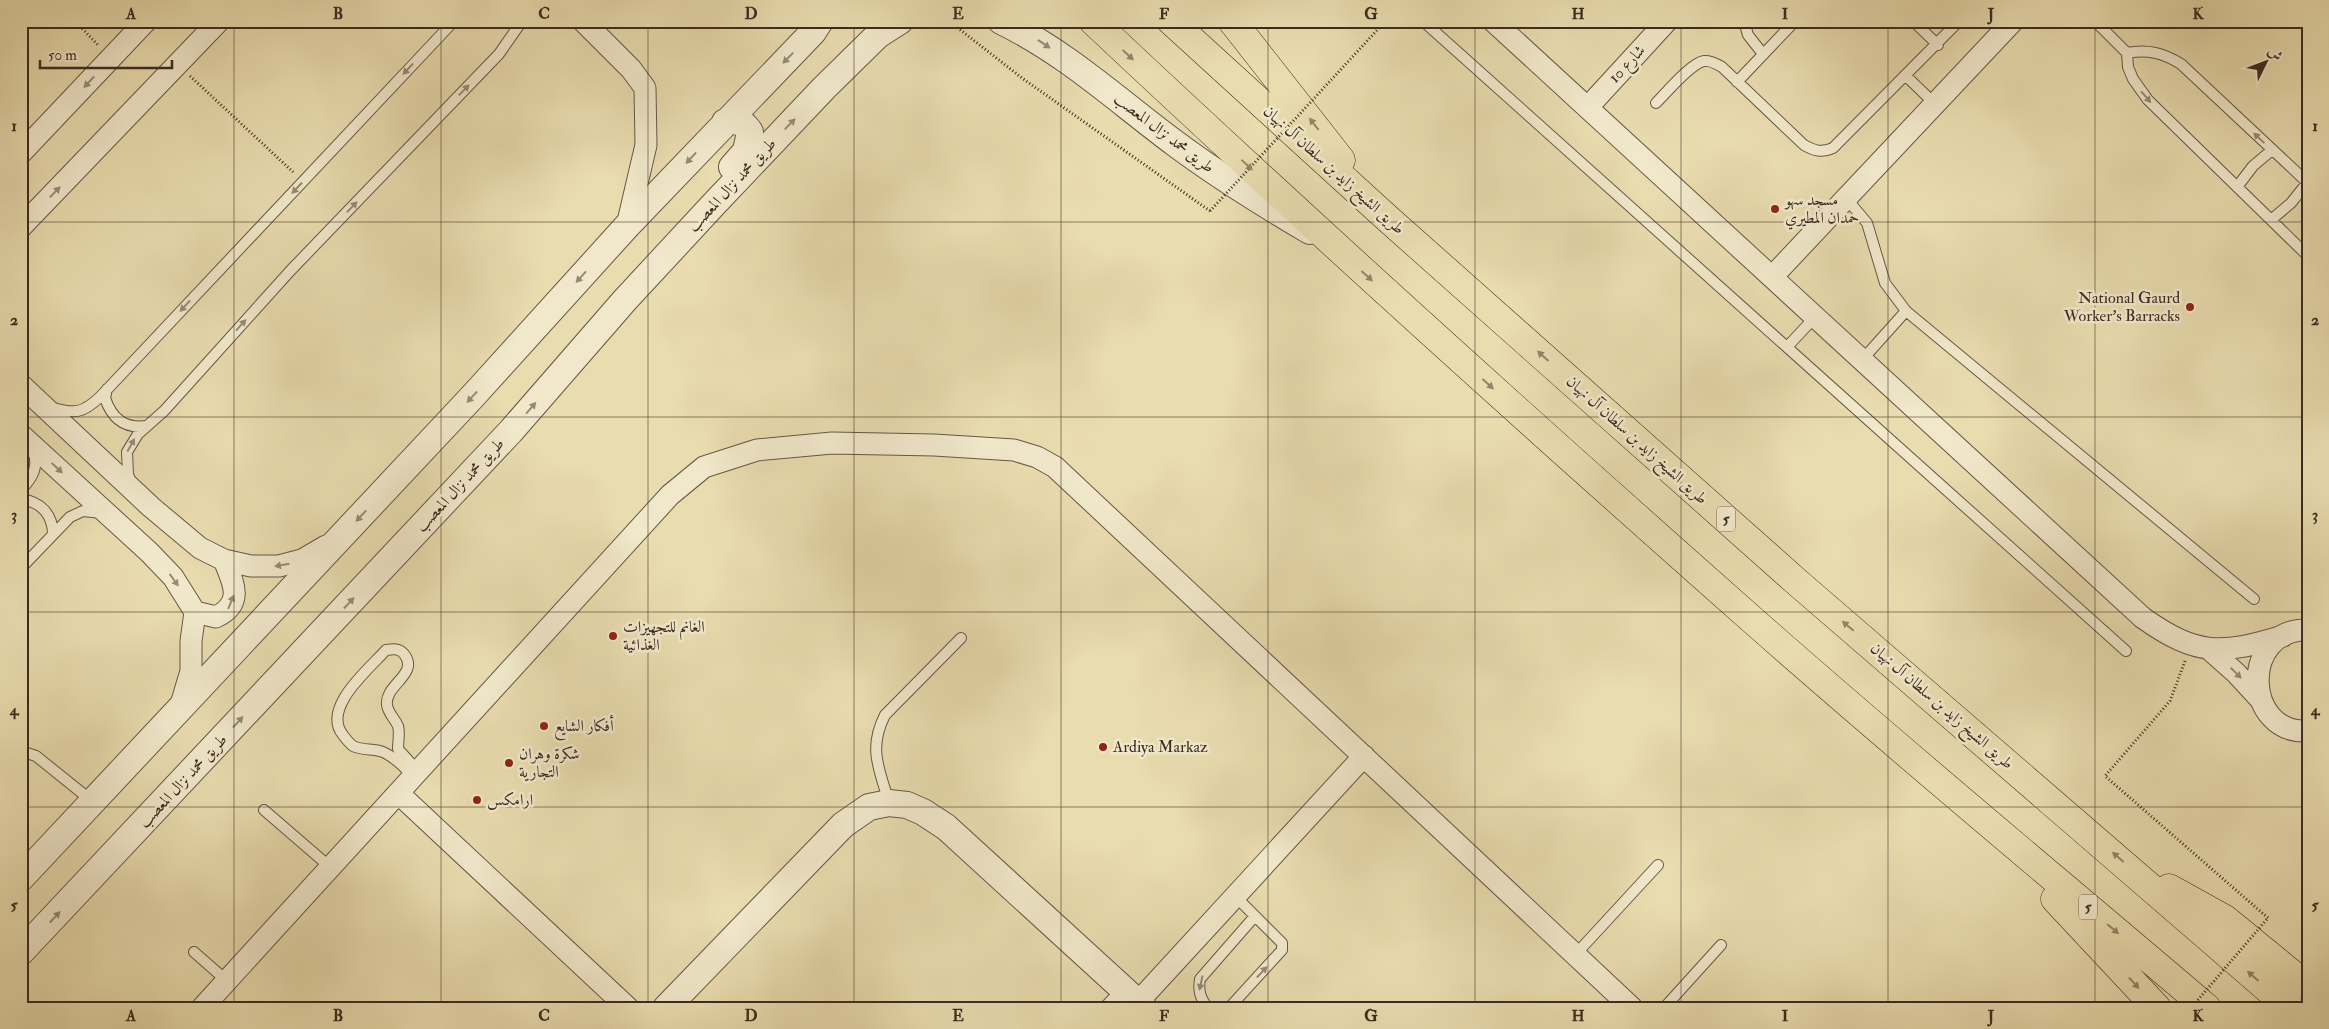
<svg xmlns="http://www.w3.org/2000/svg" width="2329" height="1029" font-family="'IM FELL Double Pica',Amiri,serif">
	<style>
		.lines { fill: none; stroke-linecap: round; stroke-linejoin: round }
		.service-casing { stroke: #675744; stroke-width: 12 }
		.minor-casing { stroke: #675744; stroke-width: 23 }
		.tertiary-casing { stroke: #675744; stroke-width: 28 }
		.motorway-casing { stroke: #3c2b20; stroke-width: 29 }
		.path { stroke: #3c2b20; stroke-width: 3; stroke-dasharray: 1 2.5; stroke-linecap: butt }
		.service { stroke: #f1e8cb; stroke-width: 10 }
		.minor { stroke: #f1e8cb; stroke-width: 21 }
		.tertiary { stroke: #f1e8cb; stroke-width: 26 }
		.motorway { stroke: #e9dcaf; stroke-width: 28 }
		.path-bridge { stroke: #3c2b20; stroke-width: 3; stroke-dasharray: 1 2.5; stroke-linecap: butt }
		.oneway { fill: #968a76 }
		.oneway2 { fill: #928468 }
		.grid { fill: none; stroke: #3c2b20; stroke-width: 1; stroke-opacity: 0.55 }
		.poi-dot { fill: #8f2418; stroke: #f1e8cb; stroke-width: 2 }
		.labels { text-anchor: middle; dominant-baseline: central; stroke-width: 5; stroke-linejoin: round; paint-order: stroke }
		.shield { fill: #f1e8cb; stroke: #726453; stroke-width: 1 }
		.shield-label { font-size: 15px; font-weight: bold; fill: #3c2b20 }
		.street-label { font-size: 16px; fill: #3c2b20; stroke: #f1e8cb }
		.poi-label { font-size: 16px; fill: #3c2b20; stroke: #f1e8cb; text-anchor: start }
		.neatline { fill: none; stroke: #3c2b20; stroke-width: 2 }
		.grid-label { font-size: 16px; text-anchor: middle; font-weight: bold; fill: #3c2b20 }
	</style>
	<rect width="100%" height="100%" fill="#e9dcaf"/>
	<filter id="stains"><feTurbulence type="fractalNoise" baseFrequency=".004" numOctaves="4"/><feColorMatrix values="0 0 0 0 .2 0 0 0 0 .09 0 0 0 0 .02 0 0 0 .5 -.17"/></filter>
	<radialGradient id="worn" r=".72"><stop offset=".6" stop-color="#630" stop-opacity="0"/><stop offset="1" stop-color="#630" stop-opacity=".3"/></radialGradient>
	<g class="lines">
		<g class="service-casing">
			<path id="service" d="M 1423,21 L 2126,651
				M 1744,21 L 1748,35 L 1763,54
				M 1913,21 L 1938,45
				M 2095,21 L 2127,53 L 2128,67 L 2133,79 L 2148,100 L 2308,256
				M 2127,53 C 2148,49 2163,53 2181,64 L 2308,183
				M 1906,76 L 1935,104
				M 1737,82 L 1795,21
				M 1656,103 C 1666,93 1691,63 1704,61 C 1711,60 1716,64 1722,67 L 1804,145 C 1815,151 1821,153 1833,148 L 1959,21
				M 2237,187 L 2253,166 L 2272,150
				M 1846,198 L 1867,223 L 1885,283 L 1906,311 L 2254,599
				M 2271,220 L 2291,203 L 2307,183
				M 1787,347 L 1815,317
				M 1862,360 L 1906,311
				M 107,389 L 105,398 C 112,419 125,429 147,426
				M 53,408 C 75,414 83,413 100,397 L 454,21
				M 131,483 L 128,474 L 127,452 L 138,434 L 164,411 L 291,270 L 499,54 L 522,21
				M 21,490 C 33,477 39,467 33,450
				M 21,499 C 41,502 52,514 53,533
				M 21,568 L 70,517 L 83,511 L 102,513
				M 21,759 L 27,753 L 36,756 L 92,801
				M 413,776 C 404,767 395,757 383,752 C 373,748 363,751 353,746 C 349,743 346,739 343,735 C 321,708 369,669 386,650 C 393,649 399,648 404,654 C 420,674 384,685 387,705 C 388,713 395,719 398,726 C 400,732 398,742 398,749 L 418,771
				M 889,802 C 879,769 868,748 885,715 L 961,638
				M 264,810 L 330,867
				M 1235,896 L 1255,916
				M 194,952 L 227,981
				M 1575,955 L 1658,865
				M 1104,1008 L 1122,989
				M 1208,1008 C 1200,998 1198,991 1200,979 L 1255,916 L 1282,943 L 1282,950 L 1229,1008
				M 1664,1008 L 1721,945"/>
		</g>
		<g class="minor-casing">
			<path id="minor" d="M 583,21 L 631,69 L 645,88 L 646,145 L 627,226
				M 1493,21 L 2143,618 C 2197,656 2221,655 2283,636
				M 1588,107 L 1667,21
				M 21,153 L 146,21
				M 21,227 L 219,21
				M 1772,277 L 2013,21
				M 21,385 L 151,507 L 200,548 L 224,560 L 251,566 L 279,566 L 302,560 L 326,546
				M 21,435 L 149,552 L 173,577 L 195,612 L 191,641 L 191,671 L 180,708
				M 195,612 L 216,617 C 245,603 233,582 224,560
				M 2308,630 C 2240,628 2243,735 2308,731
				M 2210,650 L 2236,673 L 2260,699
				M 398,793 L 628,1008
				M 1138,1002 L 1364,756
				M 202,1008 L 670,495 L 704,467 L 757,450 L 832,443 L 934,445 L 1014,450 L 1037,457 L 1055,467 L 1632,1008"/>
		</g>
		<g class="tertiary-casing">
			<path id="tertiary" d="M 1001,21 C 1067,53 1118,101 1176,144 C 1219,176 1264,204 1310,231
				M 725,122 C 737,120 743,121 750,132 L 746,151 L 732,167
				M 21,878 L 473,396 L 627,226 L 813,32 L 820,21
				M 21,952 L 511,431 L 625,300 L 714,204 L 824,88 L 878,35 L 900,21
				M 666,1008 L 843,825 L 869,807 L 889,803 L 907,805 L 923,812 L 946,827 L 1144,1008"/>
		</g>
		<g class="motorway-casing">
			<path id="motorway" d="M 1093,21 C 1311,226 1533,426 1757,624 C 1905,755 2057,880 2207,1008
				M 1171,21 L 1387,218 L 1798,583 L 2290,1008
				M 1232,21 L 1341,160
				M 2169,888 L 2225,919 L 2308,987
				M 2055,899 L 2157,1008"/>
		</g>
		<path class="path" d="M 75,21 L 99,46
			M 949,21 L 1022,78 L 1210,211
			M 1374,21 L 1380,27
			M 190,76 L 293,172
			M 2185,661 L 2170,701 L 2105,776 L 2268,918"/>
		<use href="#service" class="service"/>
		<use href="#minor" class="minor"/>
		<use href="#tertiary" class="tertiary"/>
		<use href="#motorway" class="motorway"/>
		<path class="path-bridge" d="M 1210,211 L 1380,27
			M 2191,1008 L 2268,918"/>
	</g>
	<defs><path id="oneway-solid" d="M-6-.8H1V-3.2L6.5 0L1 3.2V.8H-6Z" transform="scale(1.25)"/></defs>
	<g class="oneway">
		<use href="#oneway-solid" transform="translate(1044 44) rotate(34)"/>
		<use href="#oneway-solid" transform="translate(788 58) rotate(134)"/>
		<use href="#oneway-solid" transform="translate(408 69) rotate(133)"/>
		<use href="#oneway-solid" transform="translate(89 82) rotate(133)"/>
		<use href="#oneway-solid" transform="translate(464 90) rotate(-46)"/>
		<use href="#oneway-solid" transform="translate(2146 97) rotate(49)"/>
		<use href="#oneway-solid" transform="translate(790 124) rotate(-46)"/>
		<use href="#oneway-solid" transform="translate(2259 138) rotate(-137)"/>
		<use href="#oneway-solid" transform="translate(691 158) rotate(133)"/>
		<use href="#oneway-solid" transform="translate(297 188) rotate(133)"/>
		<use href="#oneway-solid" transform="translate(55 192) rotate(-46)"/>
		<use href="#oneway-solid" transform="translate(352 207) rotate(-46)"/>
		<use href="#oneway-solid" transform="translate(581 277) rotate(132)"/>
		<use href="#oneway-solid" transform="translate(185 306) rotate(133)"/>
		<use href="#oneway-solid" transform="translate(241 325) rotate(-48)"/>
		<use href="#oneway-solid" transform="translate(472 397) rotate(133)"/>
		<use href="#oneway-solid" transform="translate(531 408) rotate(-49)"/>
		<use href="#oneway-solid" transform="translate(131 445) rotate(-61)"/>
		<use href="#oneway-solid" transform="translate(57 468) rotate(43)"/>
		<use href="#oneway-solid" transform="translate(361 516) rotate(133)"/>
		<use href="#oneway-solid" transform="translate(282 565) rotate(170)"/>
		<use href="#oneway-solid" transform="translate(174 580) rotate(54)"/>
		<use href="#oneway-solid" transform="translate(231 602) rotate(-68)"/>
		<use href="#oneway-solid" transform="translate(349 603) rotate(-47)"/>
		<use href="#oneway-solid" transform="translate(2236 673) rotate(44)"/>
		<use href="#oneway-solid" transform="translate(238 722) rotate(-47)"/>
		<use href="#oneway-solid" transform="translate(55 917) rotate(-47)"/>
		<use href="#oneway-solid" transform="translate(1262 972) rotate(-47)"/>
		<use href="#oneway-solid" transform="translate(1201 983) rotate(102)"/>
	</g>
	<g class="oneway2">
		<use href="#oneway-solid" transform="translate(1128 55) rotate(43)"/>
		<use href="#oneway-solid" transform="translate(1314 124) rotate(-128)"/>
		<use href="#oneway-solid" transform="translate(1247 165) rotate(43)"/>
		<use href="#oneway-solid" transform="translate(1367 276) rotate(42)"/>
		<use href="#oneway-solid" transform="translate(1543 356) rotate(-138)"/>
		<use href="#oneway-solid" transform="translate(1488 384) rotate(42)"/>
		<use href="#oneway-solid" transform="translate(1848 626) rotate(-140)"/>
		<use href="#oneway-solid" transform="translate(2118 857) rotate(-139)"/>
		<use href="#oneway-solid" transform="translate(2113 929) rotate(40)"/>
		<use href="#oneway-solid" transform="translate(2253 976) rotate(-139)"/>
		<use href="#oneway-solid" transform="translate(2134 983) rotate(47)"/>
	</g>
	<path class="grid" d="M 234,21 L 234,1008M 441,21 L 441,1008M 648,21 L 648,1008M 854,21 L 854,1008M 1061,21 L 1061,1008M 1268,21 L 1268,1008M 1475,21 L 1475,1008M 1681,21 L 1681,1008M 1888,21 L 1888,1008M 2095,21 L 2095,1008M 21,222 L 2308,222M 21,417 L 2308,417M 21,612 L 2308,612M 21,807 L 2308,807"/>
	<g class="poi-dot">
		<circle cx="1775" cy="209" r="5"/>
		<circle cx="2190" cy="307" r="5"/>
		<circle cx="613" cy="636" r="5"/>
		<circle cx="544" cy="726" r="5"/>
		<circle cx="1103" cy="747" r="5"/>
		<circle cx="509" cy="763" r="5"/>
		<circle cx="477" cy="800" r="5"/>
	</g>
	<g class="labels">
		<g class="shield">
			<rect x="1717" y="506.5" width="18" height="25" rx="4"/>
			<rect x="2079" y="894.5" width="18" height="25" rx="4"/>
		</g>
		<g class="shield-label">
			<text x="1726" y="519">5</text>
			<text x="2088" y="907">5</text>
		</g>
		<g class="street-label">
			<text transform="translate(1627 64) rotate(-47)">شارع 10</text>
			<text transform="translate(1164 133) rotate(37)">طريق محمد نزال المعصب</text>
			<text transform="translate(1334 170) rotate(42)">طريق الشيخ زايد بن سلطان آل نهيان</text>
			<text transform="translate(732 185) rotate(-47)">طريق محمد نزال المعصب</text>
			<text transform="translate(1637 440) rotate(42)">طريق الشيخ زايد بن سلطان آل نهيان</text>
			<text transform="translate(460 485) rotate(-47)">طريق محمد نزال المعصب</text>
			<text transform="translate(1942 706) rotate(41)">طريق الشيخ زايد بن سلطان آل نهيان</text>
			<text transform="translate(183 781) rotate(-47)">طريق محمد نزال المعصب</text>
		</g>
		<g class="poi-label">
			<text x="1785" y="200">مسجد سهو<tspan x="1785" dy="18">حمدان المطيري</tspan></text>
			<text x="2180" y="298" text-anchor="end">National Gaurd<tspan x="2180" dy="18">Worker's Barracks</tspan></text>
			<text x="623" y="627">الغانم للتجهيزات<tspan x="623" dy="18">الغذائية</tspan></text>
			<text x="554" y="726">أفكار الشايع</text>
			<text x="1113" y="747">Ardiya Markaz</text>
			<text x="519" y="754">شكرة وهران<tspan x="519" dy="18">التجارية</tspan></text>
			<text x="487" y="800">ارامكس</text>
		</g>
	</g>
	<rect width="2329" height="1029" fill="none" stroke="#e9dcaf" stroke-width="55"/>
	<g transform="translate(2266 62) rotate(48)" stroke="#f1e8cb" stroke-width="4" paint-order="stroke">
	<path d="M0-4L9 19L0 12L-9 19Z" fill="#3c2b20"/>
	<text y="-8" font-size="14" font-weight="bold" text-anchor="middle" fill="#3c2b20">ش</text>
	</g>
	<path d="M40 60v8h132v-8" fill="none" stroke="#3c2b20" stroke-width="2.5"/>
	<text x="48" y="60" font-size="15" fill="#3c2b20" stroke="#f1e8cb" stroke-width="4" paint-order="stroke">50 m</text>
	<rect x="28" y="28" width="2274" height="974" class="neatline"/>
	<g class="grid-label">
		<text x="131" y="19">A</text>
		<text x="338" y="19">B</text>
		<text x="544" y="19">C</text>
		<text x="751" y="19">D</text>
		<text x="958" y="19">E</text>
		<text x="1164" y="19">F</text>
		<text x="1371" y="19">G</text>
		<text x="1578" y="19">H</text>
		<text x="1785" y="19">I</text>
		<text x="1991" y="19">J</text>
		<text x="2198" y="19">K</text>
		<text x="14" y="131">1</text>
		<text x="2315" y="131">1</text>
		<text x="14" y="325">2</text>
		<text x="2315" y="325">2</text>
		<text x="14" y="520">3</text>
		<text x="2315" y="520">3</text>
		<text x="14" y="715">4</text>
		<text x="2315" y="715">4</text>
		<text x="14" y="910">5</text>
		<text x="2315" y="910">5</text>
		<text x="131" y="1021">A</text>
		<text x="338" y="1021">B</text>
		<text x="544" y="1021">C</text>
		<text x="751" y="1021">D</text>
		<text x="958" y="1021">E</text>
		<text x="1164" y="1021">F</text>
		<text x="1371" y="1021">G</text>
		<text x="1578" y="1021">H</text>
		<text x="1785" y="1021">I</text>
		<text x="1991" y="1021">J</text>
		<text x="2198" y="1021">K</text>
	</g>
	<rect width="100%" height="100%" filter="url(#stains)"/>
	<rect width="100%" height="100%" fill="url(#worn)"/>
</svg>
